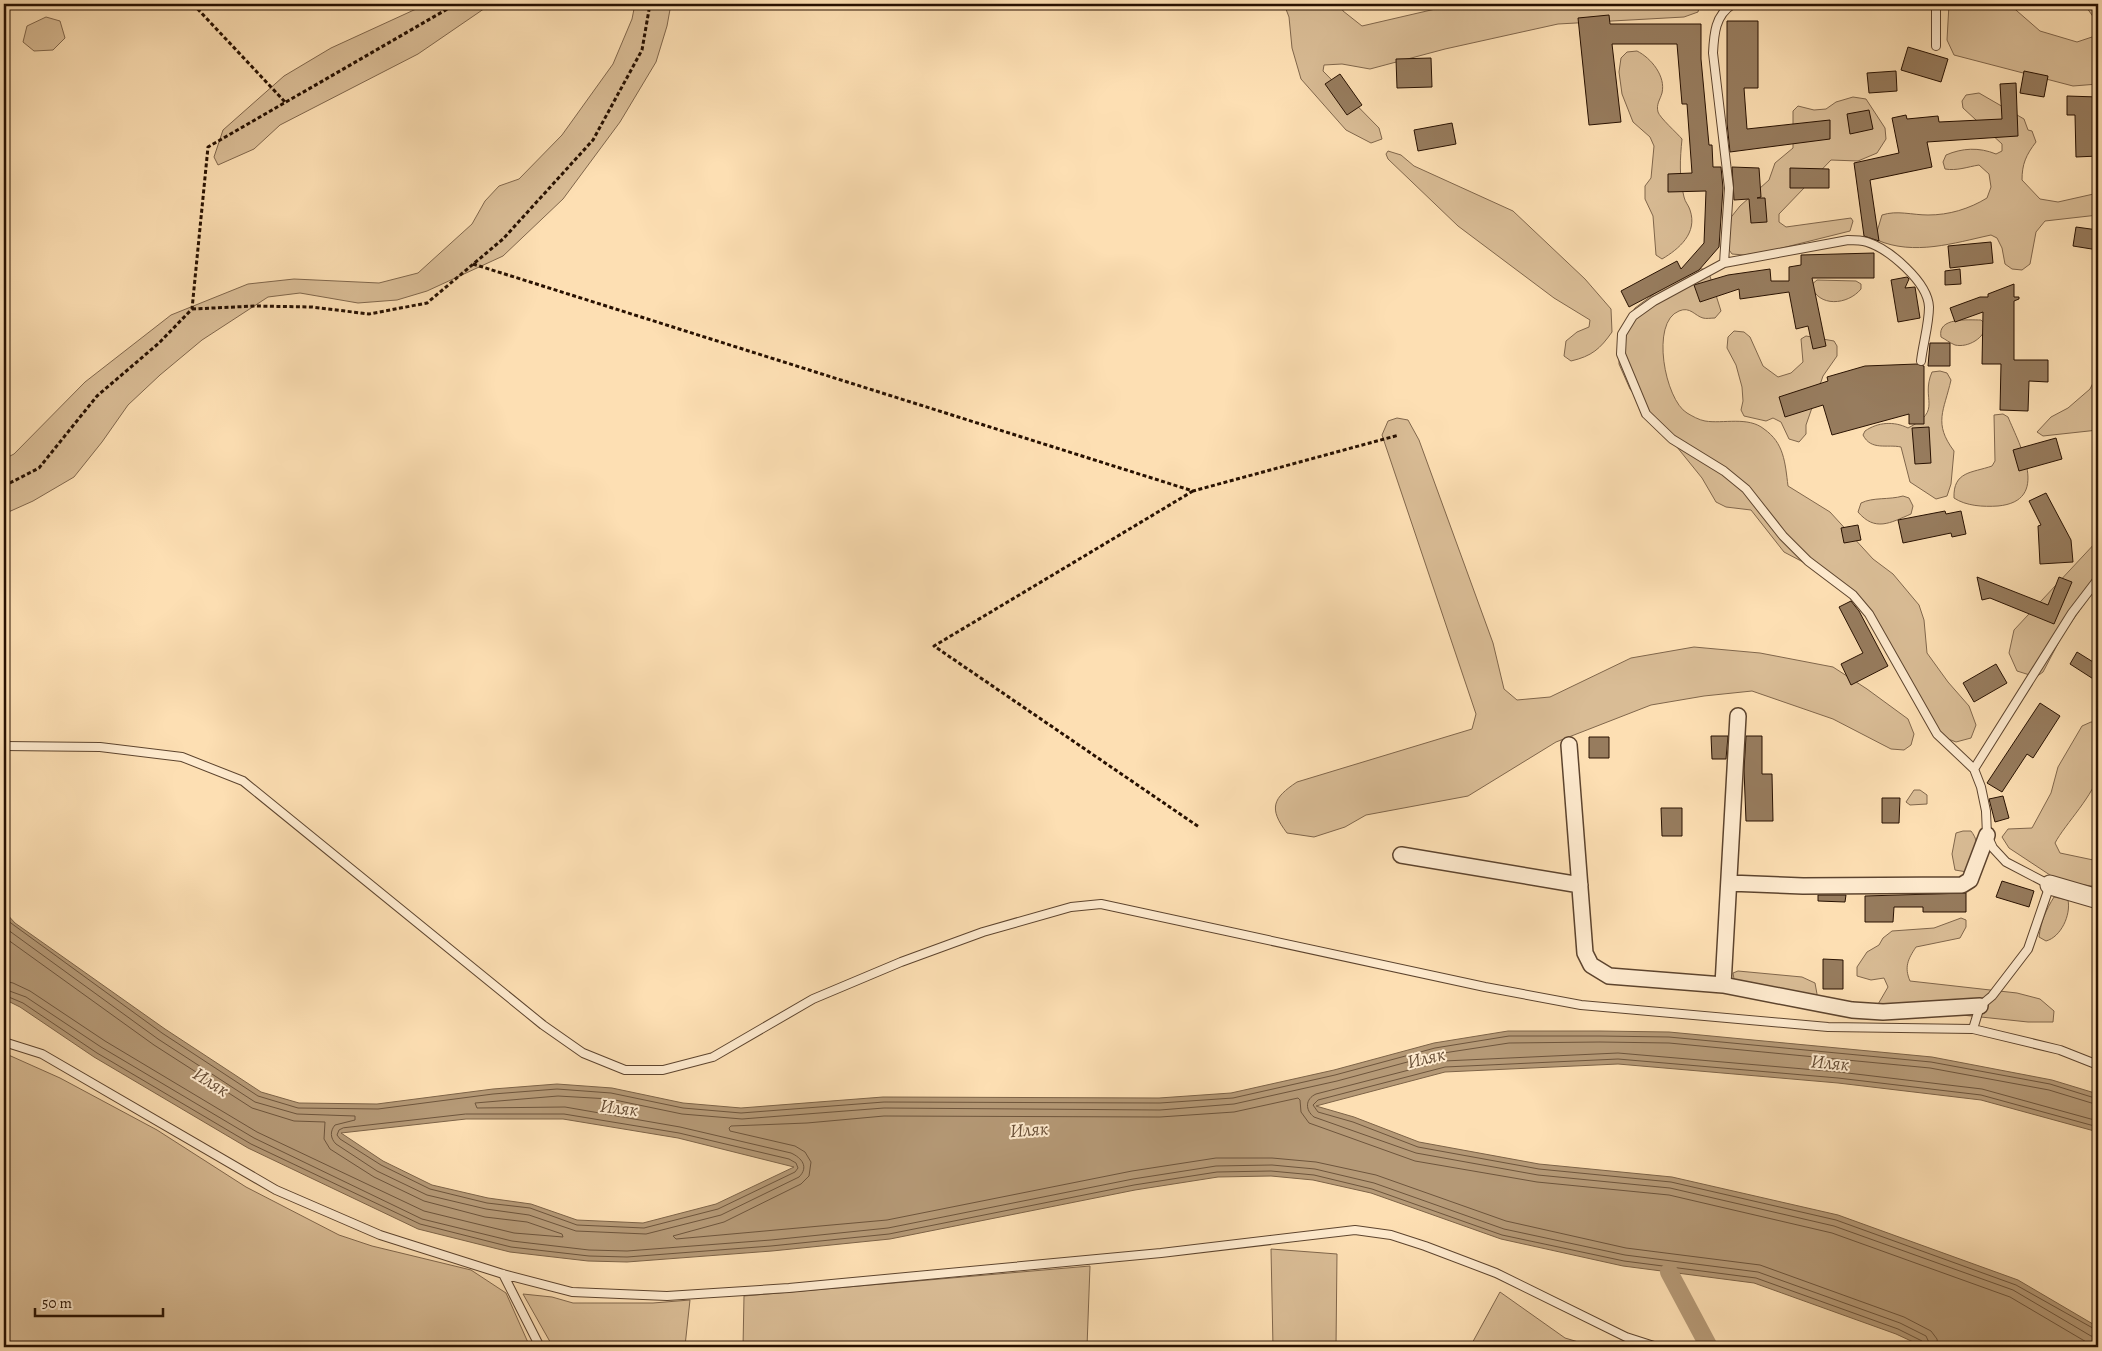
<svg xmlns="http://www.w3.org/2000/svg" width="2102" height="1351" font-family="Alegreya,serif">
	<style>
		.green { fill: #d9bc95; stroke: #80664b }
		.water { fill: #b59976; stroke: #7d6347; fill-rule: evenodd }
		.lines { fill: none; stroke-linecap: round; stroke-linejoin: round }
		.shore { stroke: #6e553c; stroke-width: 1 }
		.canal { stroke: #b59976; stroke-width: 18 }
		.building { fill: #977c5e; stroke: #281101 }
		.service-casing { stroke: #5d442e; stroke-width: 10 }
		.minor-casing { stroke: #5d442e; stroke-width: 18 }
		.tertiary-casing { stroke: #5d442e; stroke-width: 21 }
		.path { stroke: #281101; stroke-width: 3; stroke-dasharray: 4 2.5; stroke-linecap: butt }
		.service { stroke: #feeace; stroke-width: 8 }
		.minor { stroke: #feeace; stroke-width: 15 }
		.tertiary { stroke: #feeace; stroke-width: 19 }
		.labels { text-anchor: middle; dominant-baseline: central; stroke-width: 4; stroke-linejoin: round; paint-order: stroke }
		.water-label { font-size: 19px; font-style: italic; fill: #674e36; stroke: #feeace }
	</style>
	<rect width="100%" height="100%" fill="#fddfb3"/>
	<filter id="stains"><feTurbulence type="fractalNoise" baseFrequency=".004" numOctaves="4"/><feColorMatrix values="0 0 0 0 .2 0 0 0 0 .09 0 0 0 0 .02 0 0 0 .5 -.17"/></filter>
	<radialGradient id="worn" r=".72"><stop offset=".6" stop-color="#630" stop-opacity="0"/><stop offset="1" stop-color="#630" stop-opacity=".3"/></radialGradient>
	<path class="green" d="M 427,4 L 491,4 L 418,54 L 280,125 L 254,149 L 218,165 L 214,157 L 223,130 L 284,76 L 331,48 Z
		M 635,4 L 671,4 L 667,26 L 656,62 L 620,122 L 563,199 L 503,256 L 427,291 L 397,300 L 358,303 L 300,293 L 268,297 L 202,340 L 160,375 L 128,405 L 102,442 L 74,477 L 33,501 L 4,514 L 4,459 L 14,454 L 85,382 L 171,315 L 248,284 L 294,279 L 379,283 L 418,273 L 472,224 L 485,201 L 499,186 L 519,179 L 562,135 L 613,64 L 632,19 Z
		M 1284,4 L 1340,4 L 1343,11 L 1362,26 L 1457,4 L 1700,4 L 1698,12 L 1684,17 L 1558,24 L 1445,49 L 1370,69 L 1342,64 L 1324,65 L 1323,71 L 1379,128 L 1382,139 L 1371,143 L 1346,130 L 1301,79 L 1292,48 L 1289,17 Z
		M 1949,4 L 2009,4 L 2040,31 L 2077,42 L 2095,36 L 2097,22 L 2084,4 L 2098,4 L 2098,84 L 2073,86 L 1954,55 L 1947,40 Z
		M 46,17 L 60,21 L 65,38 L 53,50 L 34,51 L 23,42 L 27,26 Z
		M 1637,51 C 1651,58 1666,76 1662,93 C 1660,100 1656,104 1658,112 C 1660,118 1677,133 1682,139 C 1680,159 1679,177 1684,197 C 1685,202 1689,206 1690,210 C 1698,233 1679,249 1662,259 L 1656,255 L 1653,216 L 1645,199 L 1645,186 L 1651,178 L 1654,146 L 1650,137 L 1633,122 L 1622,94 L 1619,72 L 1621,58 L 1627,52 Z
		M 1979,93 L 2024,119 L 2028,130 L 2032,131 L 2036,142 C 2026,155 2022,164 2022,180 L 2040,199 L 2058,202 L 2098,193 L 2098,215 L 2045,221 L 2036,232 L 2030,264 L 2022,270 L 2012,269 L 2005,264 L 2002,248 L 1997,238 L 1991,235 C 1954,243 1914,256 1877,240 L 1876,235 L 1882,215 C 1897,210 1912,215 1928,215 C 1949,215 1969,209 1987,198 L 1991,187 L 1989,174 L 1979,165 C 1967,167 1957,171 1945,169 L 1943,162 L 1946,155 C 1962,148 1979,147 1996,154 L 2002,151 L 2002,144 L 1963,108 L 1962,101 L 1966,95 Z
		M 1853,97 L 1866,99 L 1885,128 L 1886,139 L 1877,153 L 1858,161 L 1831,160 L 1779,214 L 1779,222 L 1786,227 L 1851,218 L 1853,221 L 1850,231 L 1770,251 L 1744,255 L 1732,254 L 1727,247 L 1728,221 L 1740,206 L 1769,180 L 1775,163 L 1793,148 L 1793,111 L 1798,106 L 1814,110 L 1826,109 L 1836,102 Z
		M 1388,151 L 1401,155 L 1414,166 L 1513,211 L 1585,279 L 1611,309 L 1612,332 C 1600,349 1592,356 1571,361 L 1564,356 L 1566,341 L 1577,332 L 1589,327 L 1590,320 L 1554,298 L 1458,226 L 1388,159 L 1386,154 Z
		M 1690,267 L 1708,270 L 1721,311 L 1715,318 C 1711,318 1706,319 1703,318 C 1695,316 1690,306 1679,311 C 1650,322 1665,400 1687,413 C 1692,416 1699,420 1705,421 C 1723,424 1748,416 1764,429 C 1784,443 1785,462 1788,486 L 1830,512 L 1873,559 L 1893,574 L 1919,605 L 1924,620 L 1927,653 L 1948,682 L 1969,706 L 1976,725 L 1971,738 L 1956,742 L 1943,737 L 1848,588 L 1822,568 L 1803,562 L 1784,552 L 1751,510 L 1726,507 L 1716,502 L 1702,478 L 1630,389 L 1619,364 L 1620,334 L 1635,308 Z
		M 1817,280 L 1856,281 L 1861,284 L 1861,289 C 1848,305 1818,308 1811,285 Z
		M 1981,320 L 1986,325 C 1985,338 1968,348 1955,345 C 1950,343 1945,339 1941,337 C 1937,317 1968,320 1981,320 Z
		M 1734,331 L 1744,332 L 1750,337 L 1763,366 L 1778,377 L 1791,373 L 1803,362 L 1801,339 L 1806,336 L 1834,341 L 1837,346 L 1837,356 L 1823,376 L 1806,425 L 1806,434 L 1799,442 L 1789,439 L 1781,422 L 1773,418 L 1766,421 L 1744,416 L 1741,410 L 1743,401 L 1742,387 L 1736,365 L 1727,348 L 1728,337 Z
		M 1940,371 L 1947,373 L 1951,380 C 1944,411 1933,423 1954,451 L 1951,484 L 1947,496 L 1936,499 L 1910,482 L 1901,447 C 1887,444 1871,451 1863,435 L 1865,431 C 1878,422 1894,421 1908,428 C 1944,410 1920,400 1932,372 Z
		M 2098,373 L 2098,430 L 2043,436 L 2037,432 L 2051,417 L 2068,408 L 2090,389 Z
		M 2003,414 L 2008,417 C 2020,446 2051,501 1998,506 C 1983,507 1966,506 1954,498 C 1953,471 1972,473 1992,466 L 1995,461 L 1994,415 Z
		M 1397,418 L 1408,420 L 1419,440 L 1493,643 L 1504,689 L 1517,700 L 1550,697 L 1631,658 L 1694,647 L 1760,653 L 1833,667 L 1867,689 L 1908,719 L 1914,734 L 1911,745 L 1904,750 L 1891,749 L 1833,719 L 1752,691 L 1704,696 L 1651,705 L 1556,742 L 1468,796 L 1366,815 L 1345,827 L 1314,837 L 1287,833 C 1268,808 1273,798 1297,782 L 1472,729 L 1476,714 L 1382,435 L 1388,421 Z
		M 1903,496 L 1909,498 L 1913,506 L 1911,514 C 1890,523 1875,532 1858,512 L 1861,503 C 1873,497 1889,500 1903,496 Z
		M 2098,540 L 2098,584 L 2063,634 L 2043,672 L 2036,677 L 2017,671 L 2009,653 L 2014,630 Z
		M 2091,722 L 2098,722 C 2098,739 2100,757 2098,773 C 2096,793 2065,824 2055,843 L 2060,853 L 2098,861 L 2098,887 L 2059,881 L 2009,848 L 2002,837 L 2008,829 L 2032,828 L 2051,793 L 2058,767 L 2082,726 Z
		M 1914,790 L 1920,790 L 1927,795 L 1927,804 L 1910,805 L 1906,802 Z
		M 1963,831 L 1971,831 C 1982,845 1976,859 1967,872 L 1955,870 L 1952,854 L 1956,833 Z
		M 2054,897 L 2068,900 C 2071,915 2061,937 2046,941 L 2039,937 C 2041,921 2046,910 2054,897 Z
		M 1961,918 L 1966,920 L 1966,927 L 1960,938 L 1916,947 C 1908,959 1904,967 1910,981 L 2017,993 L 2040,999 L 2054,1011 L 2053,1022 L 2028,1022 L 1877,1006 L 1888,987 L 1884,978 L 1871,980 L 1857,976 L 1857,967 L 1867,952 L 1879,945 L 1883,938 L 1892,931 L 1934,928 Z
		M 1738,971 L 1802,977 L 1815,983 L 1817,994 L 1816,1001 L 1756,992 L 1734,979 L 1733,973 Z
		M 4,1053 L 60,1078 L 157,1130 L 246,1187 L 339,1235 L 372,1246 L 471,1270 L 506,1293 L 530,1347 L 4,1347 Z
		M 1271,1249 L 1337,1254 L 1336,1347 L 1273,1347 Z
		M 1090,1266 L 1087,1347 L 743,1347 L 744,1296 Z
		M 1500,1292 L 1565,1338 L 1595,1347 L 1470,1347 Z
		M 523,1294 L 552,1297 L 573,1303 L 653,1303 L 690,1300 L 685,1346 L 691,1347 L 553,1347 Z"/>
	<path class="water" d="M 4,911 L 15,923 L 165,1029 L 261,1092 L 299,1103 L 377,1104 L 493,1089 L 557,1084 L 612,1088 L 683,1103 L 741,1108 L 883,1097 L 1159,1098 L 1231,1093 L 1334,1070 L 1434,1043 L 1508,1031 L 1600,1031 L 1669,1032 L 1932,1057 L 2052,1080 L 2098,1094 L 2098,1132 L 1981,1100 L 1838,1083 L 1618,1064 L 1445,1072 L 1316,1106 L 1354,1117 L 1419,1142 L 1539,1164 L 1672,1177 L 1838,1215 L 2018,1280 L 2098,1327 L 2098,1347 L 1924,1347 L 1896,1334 L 1754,1283 L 1623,1266 L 1501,1239 L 1371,1193 L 1313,1180 L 1271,1176 L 1218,1177 L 1135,1190 L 890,1239 L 772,1251 L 627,1262 L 588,1261 L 510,1252 L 418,1229 L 248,1148 L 94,1057 L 20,1007 L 4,999 ZM 466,1119 L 563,1119 L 678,1138 L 794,1167 L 716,1204 L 643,1223 L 577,1220 L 531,1204 L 488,1198 L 432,1185 L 383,1161 L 341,1133 Z"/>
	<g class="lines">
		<path class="shore" d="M 4,918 L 162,1033 L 258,1096 L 298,1108 L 378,1109 L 493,1094 L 557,1089 L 611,1093 L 683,1108 L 741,1113 L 884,1102 L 1160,1103 L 1233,1098 L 1335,1075 L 1435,1048 L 1509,1036 L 1600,1036 L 1669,1037 L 1931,1062 L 2050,1084 L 2098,1099
			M 4,927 L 158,1039 L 255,1102 L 297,1114 L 355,1116 L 355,1120 L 335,1125 C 330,1131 330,1138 336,1144 L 377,1171 L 427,1195 L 486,1209 L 529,1215 L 576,1231 L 646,1234 L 721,1215 L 799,1177 C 809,1167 802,1158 791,1153 L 680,1127 L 565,1107 L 477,1108 L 475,1103 L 558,1096 L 610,1099 L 682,1114 L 742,1119 L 884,1108 L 1160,1110 L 1234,1104 L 1337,1081 L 1437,1054 L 1509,1043 L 1600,1042 L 1669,1043 L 1930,1068 L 2049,1090 L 2098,1105
			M 4,937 L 154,1045 L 252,1108 L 294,1121 L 325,1122 L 324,1139 L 330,1149 L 374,1177 L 424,1201 L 485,1217 L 527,1222 L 562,1234 L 563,1237 L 514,1233 L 424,1211 L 257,1132 L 105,1041 L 30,991 L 13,983 L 4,981
			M 4,989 L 26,997 L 101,1047 L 254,1138 L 422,1219 L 512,1241 L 589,1250 L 627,1251 L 771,1240 L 888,1228 L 1133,1179 L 1216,1166 L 1272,1165 L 1315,1169 L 1374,1183 L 1504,1229 L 1625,1255 L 1758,1272 L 1900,1323 L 1926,1336 L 1931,1347
			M 4,995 L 23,1003 L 97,1053 L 251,1144 L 420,1224 L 511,1247 L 589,1256 L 627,1257 L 771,1246 L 889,1234 L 1134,1185 L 1217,1172 L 1271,1171 L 1314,1175 L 1372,1189 L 1502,1235 L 1624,1261 L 1756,1278 L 1898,1329 L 1922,1341 L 1924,1347
			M 466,1114 L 564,1114 L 679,1133 L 789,1159 L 796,1163 L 798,1168 L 795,1172 L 718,1209 L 644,1228 L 577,1225 L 530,1208 L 487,1203 L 430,1189 L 381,1165 L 340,1139 L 337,1135 L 339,1130 L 343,1128 Z
			M 2098,1121 L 1982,1089 L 1839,1072 L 1618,1053 L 1444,1061 L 1316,1094 C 1305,1099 1305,1110 1314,1117 L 1416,1153 L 1538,1175 L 1670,1188 L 1834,1226 L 2013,1290 L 2091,1336 L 2098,1337
			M 2098,1127 L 1981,1095 L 1838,1078 L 1618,1059 L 1445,1067 L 1318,1100 L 1313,1105 L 1318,1112 L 1353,1122 L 1418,1147 L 1539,1169 L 1671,1182 L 1836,1220 L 2016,1285 L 2098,1331
			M 1938,1347 L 1937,1339 L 1931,1331 L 1904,1317 L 1760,1265 L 1626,1248 L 1506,1221 L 1376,1175 L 1316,1162 L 1272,1158 L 1216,1158 L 1132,1171 L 887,1220 L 676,1239 L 673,1236 L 724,1222 L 801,1184 L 809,1176 L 811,1162 L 805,1152 L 795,1146 L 730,1131 L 729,1128 L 731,1126 L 807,1123 L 884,1116 L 1160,1117 L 1234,1112 L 1298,1098 L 1300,1100 L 1301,1112 L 1309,1123 L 1415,1161 L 1537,1182 L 1669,1195 L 1832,1233 L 2010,1297 L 2088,1343 L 2098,1345"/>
		<path class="canal" d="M 1669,1272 L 1709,1347"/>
	</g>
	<path class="building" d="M 1609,15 L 1610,24 L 1701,24 L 1701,59 L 1709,145 L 1712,145 L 1713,167 L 1721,167 L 1723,188 L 1719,247 L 1699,270 L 1629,307 L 1621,291 L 1677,261 L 1681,269 L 1704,243 L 1706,191 L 1668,192 L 1668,174 L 1692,173 L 1687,104 L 1682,104 L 1677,44 L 1612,44 L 1621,122 L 1589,125 L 1578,18 Z
		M 1727,21 L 1758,21 L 1758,88 L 1744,88 L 1747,129 L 1830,120 L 1830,139 L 1730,152 L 1727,123 Z
		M 1908,47 L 1948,59 L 1941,82 L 1901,70 Z
		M 1431,58 L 1432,87 L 1397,88 L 1396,59 Z
		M 1896,71 L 1897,91 L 1869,93 L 1867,73 Z
		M 2024,71 L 2048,76 L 2044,97 L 2020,93 Z
		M 1340,74 L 1362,105 L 1347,115 L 1325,84 Z
		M 2016,83 L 2018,136 L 1927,142 L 1932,167 L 1870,180 L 1879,241 L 1864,236 L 1854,163 L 1899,153 L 1892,118 L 1906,115 L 1907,119 L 1938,116 L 1939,122 L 2002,119 L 2000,84 Z
		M 2067,96 L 2098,97 L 2098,156 L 2076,157 L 2075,115 L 2067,115 Z
		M 1869,110 L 1873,129 L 1850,134 L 1847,114 Z
		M 1452,123 L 1456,144 L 1418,151 L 1414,130 Z
		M 1732,167 L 1759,168 L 1761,197 L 1757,198 L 1765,198 L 1767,222 L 1751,223 L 1749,199 L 1734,200 Z
		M 1790,168 L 1829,169 L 1829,188 L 1790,188 Z
		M 2076,227 L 2098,230 L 2098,250 L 2073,246 Z
		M 1991,242 L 1993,263 L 1950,268 L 1948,246 Z
		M 1874,253 L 1874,278 L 1812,278 L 1826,346 L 1813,349 L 1808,326 L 1796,329 L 1789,292 L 1740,299 L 1739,289 L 1700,302 L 1694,285 L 1728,275 L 1770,269 L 1771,281 L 1789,281 L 1789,267 L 1801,265 L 1801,255 Z
		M 1960,269 L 1961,284 L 1945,285 L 1945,271 Z
		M 1907,277 L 1909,279 L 1905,288 L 1915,287 L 1920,318 L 1898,322 L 1891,280 Z
		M 2014,284 L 2014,297 L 2019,297 L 2019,299 L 2014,301 L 2014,360 L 2048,360 L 2048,382 L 2029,381 L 2028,411 L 2000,410 L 2001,364 L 1982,364 L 1983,312 L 1955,322 L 1950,308 L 1980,297 L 1988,297 L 1988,294 Z
		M 1930,343 L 1950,343 L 1950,366 L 1928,366 Z
		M 1917,364 L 1924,366 L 1924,424 L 1909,424 L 1909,414 L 1832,435 L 1823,405 L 1785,417 L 1779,397 L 1828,381 L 1827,377 L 1865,366 Z
		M 1929,427 L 1931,463 L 1915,464 L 1912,428 Z
		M 2056,438 L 2062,459 L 2019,471 L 2013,450 Z
		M 2046,493 L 2071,540 L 2073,562 L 2040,564 L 2038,526 L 2041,525 L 2029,501 Z
		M 1945,511 L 1946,514 L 1961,511 L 1966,534 L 1952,537 L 1951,533 L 1903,543 L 1898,520 Z
		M 1858,525 L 1861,540 L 1844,543 L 1841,528 Z
		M 1977,577 L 2048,605 L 2059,577 L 2072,582 L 2054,624 L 1990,598 L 1982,600 Z
		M 1851,601 L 1859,611 L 1888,666 L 1851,685 L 1841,664 L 1863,653 L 1839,607 Z
		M 2077,652 L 2098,665 L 2098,682 L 2070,664 Z
		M 1996,664 L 2007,683 L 1974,702 L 1963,683 Z
		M 2040,703 L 2060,716 L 2033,758 L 2027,754 L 2002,792 L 1987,783 Z
		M 1711,736 L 1728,736 L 1726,759 L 1712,759 Z
		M 1746,736 L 1762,736 L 1762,774 L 1772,774 L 1773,821 L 1746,821 L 1744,770 Z
		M 1589,737 L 1609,737 L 1609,758 L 1589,758 Z
		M 2003,796 L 2009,818 L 1995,822 L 1989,799 Z
		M 1882,798 L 1900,798 L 1899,823 L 1882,823 Z
		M 1661,808 L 1682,808 L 1682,836 L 1662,836 Z
		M 2002,881 L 2034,891 L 2029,907 L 1996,897 Z
		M 1966,893 L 1966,912 L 1923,912 L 1923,907 L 1894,907 L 1893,922 L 1865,922 L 1865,896 Z
		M 1818,895 L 1846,895 L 1845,902 L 1818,901 Z
		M 1823,959 L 1843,960 L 1843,989 L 1823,989 Z"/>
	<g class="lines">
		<g class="service-casing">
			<path id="service" d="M 1733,4 C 1715,15 1714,34 1713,53 L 1729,188 L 1724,263 L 1848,240 C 1854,240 1861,240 1867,242 C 1889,249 1928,282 1929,307 C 1929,324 1923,344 1921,361
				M 1936,46 L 1936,4
				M 1724,263 L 1654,301 L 1633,316 L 1622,334 L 1621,354 L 1646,414 L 1672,439 L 1724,471 L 1746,489 L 1783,536 L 1808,561 L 1853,595 L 1869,614 L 1937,734 L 1974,769 L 1981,787 L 1986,811 L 1987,835 L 1993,848 L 2006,862 L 2050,885 L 2028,949 L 1992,996 L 1980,1006 L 1973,1029
				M 4,746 L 100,747 L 182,757 L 243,781 L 543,1025 L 583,1053 L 625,1070 L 663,1070 L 713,1057 L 813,999 L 901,962 L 983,932 L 1071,907 L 1101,904 L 1485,987 L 1581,1005 L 1828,1027 L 1973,1029 L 2060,1050 L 2098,1065
				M 1974,769 L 2072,613 L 2098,579
				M 4,1042 L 42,1054 L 276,1190 L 380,1235 L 503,1274 L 572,1292 L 667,1296 L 789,1288 L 1161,1253 L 1355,1230 L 1391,1235 L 1425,1246 L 1496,1273 L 1626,1337 L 1657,1347
				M 503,1274 L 540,1347"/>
		</g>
		<g class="minor-casing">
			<path id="minor" d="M 1569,745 L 1585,953 L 1591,965 L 1609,976 L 1723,985 L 1738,716
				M 1401,855 L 1580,885
				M 1729,883 L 1803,886 L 1962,885 L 1970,880 L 1987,835
				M 1723,985 L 1852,1010 L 1883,1012 L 1980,1006"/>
		</g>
		<g class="tertiary-casing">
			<path id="tertiary" d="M 2050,885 L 2098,899"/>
		</g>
		<path class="path" d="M 193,4 L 286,103
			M 473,264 L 1193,491 L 1399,435
			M 192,309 L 255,306 L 312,307 L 369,314 L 427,303 L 503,239 L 593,140 L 642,50 L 650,4
			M 4,486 L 39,468 L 97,396 L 159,343 L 192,309 L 208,147 L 456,4
			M 1193,491 L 934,646 L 1199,827"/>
		<use href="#service" class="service"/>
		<use href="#minor" class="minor"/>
		<use href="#tertiary" class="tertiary"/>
	</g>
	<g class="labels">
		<g class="water-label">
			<text transform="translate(1426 1058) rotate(-13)">Иляк</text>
			<text transform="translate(1830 1063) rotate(5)">Иляк</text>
			<text transform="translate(211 1082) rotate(32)">Иляк</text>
			<text transform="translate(619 1108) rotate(7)">Иляк</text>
			<text transform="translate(1029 1130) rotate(-4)">Иляк</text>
		</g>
	</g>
	<rect width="2102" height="1351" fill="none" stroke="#fddfb3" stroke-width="20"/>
	<rect x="5" y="5" width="2092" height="1341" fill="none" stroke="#281101" stroke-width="2.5"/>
	<rect x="10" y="10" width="2082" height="1331" fill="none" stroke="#281101"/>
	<path d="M35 1308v8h128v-8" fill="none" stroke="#281101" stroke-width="2.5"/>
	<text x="42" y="1308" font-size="15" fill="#281101" stroke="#feeace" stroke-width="4" paint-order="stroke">50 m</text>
	<rect width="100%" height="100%" filter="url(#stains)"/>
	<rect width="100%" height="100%" fill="url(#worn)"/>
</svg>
